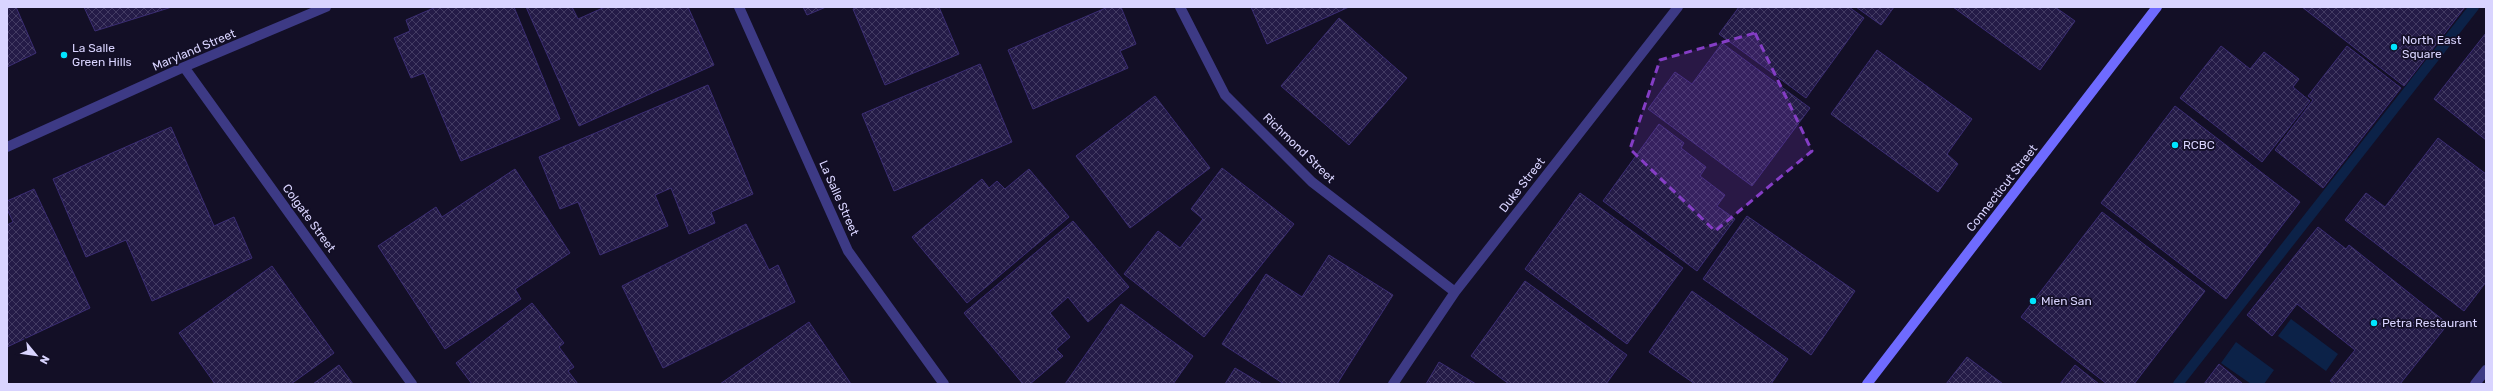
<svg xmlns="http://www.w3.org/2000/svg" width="2493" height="391" font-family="Rubik,sans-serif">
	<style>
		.water { fill: #0c2248 }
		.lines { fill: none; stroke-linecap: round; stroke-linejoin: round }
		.stream { stroke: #0c2248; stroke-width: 10 }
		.building { fill: url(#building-cross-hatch); stroke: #3b2d73 }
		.street { stroke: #3d3a85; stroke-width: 10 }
		.secondary { stroke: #6f6bff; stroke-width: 10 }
		.marked { fill: #843dc5; fill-opacity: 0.2; stroke: #843dc5; stroke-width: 3; stroke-dasharray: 8 5; stroke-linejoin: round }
		.poi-dot { fill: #00e5ff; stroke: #130f26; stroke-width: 1.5 }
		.labels { text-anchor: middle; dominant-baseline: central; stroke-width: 3.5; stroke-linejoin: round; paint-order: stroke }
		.poi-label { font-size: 12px; fill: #d9d4ff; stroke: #130f26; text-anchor: start }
		.street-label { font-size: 12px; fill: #d9d4ff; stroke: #130f26 }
	</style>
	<defs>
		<pattern id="building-cross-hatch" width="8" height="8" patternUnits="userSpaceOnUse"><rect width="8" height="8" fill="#241b47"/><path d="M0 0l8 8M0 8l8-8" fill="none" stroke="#433b63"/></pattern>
	</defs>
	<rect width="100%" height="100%" fill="#130f26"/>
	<path class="water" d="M 2291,319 L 2338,354 L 2326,371 L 2278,336 Z
		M 2236,342 L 2274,370 L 2264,384 L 2251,384 L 2221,363 Z"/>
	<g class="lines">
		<path class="stream" d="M 2178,384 L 2474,7"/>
	</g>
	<path class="building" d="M 7,7 L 16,7 L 36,53 L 7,67 Z
		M 84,7 L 172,7 L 95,31 Z
		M 436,7 L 514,7 L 560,119 L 461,161 L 424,73 L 411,78 L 394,38 L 410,31 L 406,20 Z
		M 526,7 L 572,7 L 578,19 L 605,7 L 688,7 L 714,65 L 579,126 Z
		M 803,7 L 826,7 L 807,15 Z
		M 857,7 L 939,7 L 959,54 L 885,85 L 853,9 Z
		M 1108,7 L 1121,7 L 1136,44 L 1120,51 L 1128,68 L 1033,109 L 1008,50 Z
		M 1251,7 L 1349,7 L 1267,44 Z
		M 1739,7 L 1849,7 L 1864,18 L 1806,98 L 1719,34 Z
		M 1856,7 L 1894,7 L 1881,25 Z
		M 1953,7 L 2055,7 L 2075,21 L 2040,70 Z
		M 2302,7 L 2465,7 L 2404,86 Z
		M 1339,18 L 1407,78 L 1349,145 L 1281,86 Z
		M 2486,33 L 2486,140 L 2434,99 Z
		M 1722,43 L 1810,108 L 1752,186 L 1648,109 L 1675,72 L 1692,84 Z
		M 2221,46 L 2250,69 L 2264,52 L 2299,79 L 2293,87 L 2310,101 L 2262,162 L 2180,98 Z
		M 2347,46 L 2401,88 L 2323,188 L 2275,150 L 2313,100 L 2308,96 Z
		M 1877,50 L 1972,119 L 1947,154 L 1958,164 L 1938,192 L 1831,114 Z
		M 980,64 L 1012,142 L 894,191 L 862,114 Z
		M 708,85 L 753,194 L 711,212 L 715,223 L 689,234 L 671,188 L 655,195 L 668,226 L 600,255 L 578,202 L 560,209 L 539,157 Z
		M 1155,96 L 1210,168 L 1130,228 L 1076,156 Z
		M 2175,106 L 2300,202 L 2226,299 L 2101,203 Z
		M 1659,124 L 1684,143 L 1681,148 L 1706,167 L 1700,176 L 1725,195 L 1717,206 L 1735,219 L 1697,271 L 1603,201 Z
		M 171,127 L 214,226 L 234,217 L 252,258 L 152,301 L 126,240 L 86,257 L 53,179 Z
		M 2438,138 L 2486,174 L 2486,282 L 2464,311 L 2345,220 L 2366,193 L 2385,207 Z
		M 1222,168 L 1294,224 L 1204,337 L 1124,274 L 1158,231 L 1180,248 L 1203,219 L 1191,209 Z
		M 515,169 L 570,253 L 515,289 L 521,299 L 445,349 L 378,246 L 436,207 L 442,217 Z
		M 1029,169 L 1069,217 L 967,303 L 912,237 L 982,179 L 989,188 L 997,181 L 1005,189 Z
		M 34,189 L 90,308 L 7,347 L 7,225 L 13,222 L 7,209 L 7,201 Z
		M 1580,193 L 1683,268 L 1627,344 L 1525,269 Z
		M 2102,212 L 2205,291 L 2134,384 L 2107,384 L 2021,317 Z
		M 1747,216 L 1855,291 L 1811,355 L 1703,279 Z
		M 1073,221 L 1129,287 L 1088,322 L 1068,297 L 1050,313 L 1070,337 L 1056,349 L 1063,356 L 1030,384 L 1023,384 L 964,313 Z
		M 746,224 L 769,270 L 778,265 L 795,302 L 663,368 L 622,286 Z
		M 2318,227 L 2346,249 L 2349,245 L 2448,324 L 2400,384 L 2334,384 L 2330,381 L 2355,350 L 2297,304 L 2272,336 L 2247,315 Z
		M 1329,255 L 1393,295 L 1337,384 L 1284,384 L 1222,344 L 1266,274 L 1302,297 Z
		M 272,266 L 334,353 L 291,384 L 215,384 L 179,333 Z
		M 1525,281 L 1627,355 L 1606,384 L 1509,384 L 1471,356 Z
		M 1692,291 L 1788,359 L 1771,384 L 1695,384 L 1649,352 Z
		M 532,303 L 564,343 L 559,347 L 574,367 L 568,371 L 578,384 L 472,384 L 456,363 Z
		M 1121,304 L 1193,356 L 1173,384 L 1065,384 Z
		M 809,322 L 851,384 L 720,384 Z
		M 1967,357 L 2003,384 L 1946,384 Z
		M 1439,362 L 1476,384 L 1426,384 Z
		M 2219,364 L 2243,384 L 2204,384 Z
		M 339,365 L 353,384 L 313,384 Z
		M 2075,365 L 2099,384 L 2060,384 Z
		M 1235,368 L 1262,384 L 1225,384 Z"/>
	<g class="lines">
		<path class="street" d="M 739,7 L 848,251 L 944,384
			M 1180,7 L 1225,95 L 1312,182 L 1455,292
			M 184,67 L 412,384
			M 7,147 L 184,67 L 326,7
			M 1393,384 L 1455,292 L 1678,7
			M 2475,384 L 2486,370"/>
		<path class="secondary" d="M 1867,384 L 2157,7"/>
	</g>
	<path class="marked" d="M 1755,33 L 1812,151 L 1715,231 L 1630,149 L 1660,60 Z"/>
	<g class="poi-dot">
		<circle cx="2394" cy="47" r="4"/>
		<circle cx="64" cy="55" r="4"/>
		<circle cx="2175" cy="145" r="4"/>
		<circle cx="2033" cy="301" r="4"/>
		<circle cx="2374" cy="323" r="4"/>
	</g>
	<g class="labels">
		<g class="poi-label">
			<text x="2402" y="40">North East<tspan x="2402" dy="14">Square</tspan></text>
			<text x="72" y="48">La Salle<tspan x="72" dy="14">Green Hills</tspan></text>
			<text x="2183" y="145">RCBC</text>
			<text x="2041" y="301">Mien San</text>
			<text x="2382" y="323">Petra Restaurant</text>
		</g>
		<g class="street-label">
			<text transform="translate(194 50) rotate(-23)">Maryland Street</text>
			<text transform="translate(1299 148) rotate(44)">Richmond Street</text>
			<text transform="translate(1522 185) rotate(-52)">Duke Street</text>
			<text transform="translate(2002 188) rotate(-52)">Connecticut Street</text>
			<text transform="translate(839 198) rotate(66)">La Salle Street</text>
			<text transform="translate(309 218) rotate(54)">Colgate Street</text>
		</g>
	</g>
	<rect width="2493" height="391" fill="none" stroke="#d9d4ff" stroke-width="16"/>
	<g transform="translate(36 355) rotate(119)" stroke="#130f26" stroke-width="3" paint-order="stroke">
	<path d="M0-3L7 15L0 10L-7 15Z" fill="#d9d4ff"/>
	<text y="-6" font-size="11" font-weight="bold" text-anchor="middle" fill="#d9d4ff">N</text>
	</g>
</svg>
